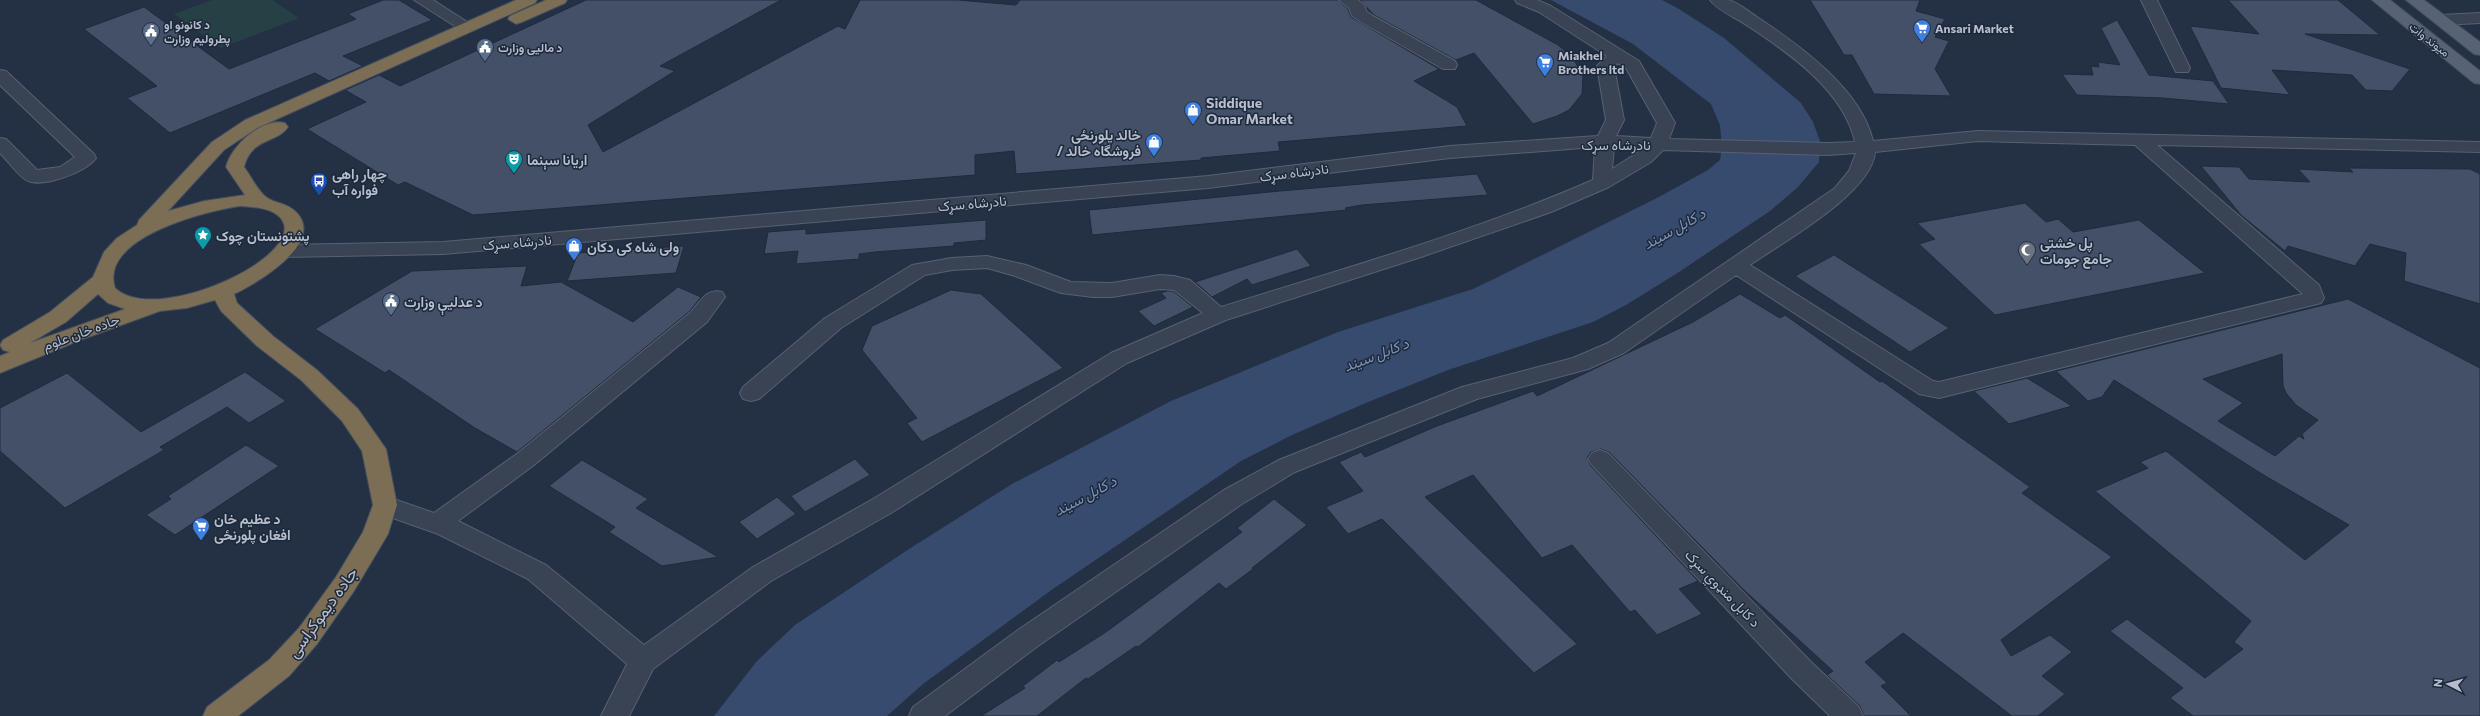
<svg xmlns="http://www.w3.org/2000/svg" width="2480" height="716" font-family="Commissioner,Vazirmatn,sans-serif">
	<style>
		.green { fill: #264146 }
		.water { fill: #364b6e }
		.building { fill: #435068; stroke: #1f2a3c; fill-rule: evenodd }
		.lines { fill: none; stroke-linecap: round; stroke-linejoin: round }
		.minor-casing { stroke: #576172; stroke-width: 2 }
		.major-casing { stroke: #434c5e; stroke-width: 2 }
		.highway-casing { stroke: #434e5f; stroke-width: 2 }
		.minor { fill: #394354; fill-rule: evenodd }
		.major { fill: #576274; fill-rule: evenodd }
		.highway { fill: #7b6e55; fill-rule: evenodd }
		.labels { text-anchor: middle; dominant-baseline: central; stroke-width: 3; stroke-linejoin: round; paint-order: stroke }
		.far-poi-label { font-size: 12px; font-weight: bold; fill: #b6bece; stroke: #1d283a; text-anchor: start }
		.far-street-label { font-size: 12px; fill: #b6bece; stroke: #1d283a }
		.poi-label { font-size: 14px; font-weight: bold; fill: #b6bece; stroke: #1d283a; text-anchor: start }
		.street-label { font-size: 14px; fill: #b6bece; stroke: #1d283a }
		.water-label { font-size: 15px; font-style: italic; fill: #7b92b8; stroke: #1d283a }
		.near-street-label { font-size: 17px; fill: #b6bece; stroke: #1d283a }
	</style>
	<rect width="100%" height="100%" fill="#243145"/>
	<path class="green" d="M 212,0 L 272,0 L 299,18 L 221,48 L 174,14 Z"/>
	<path class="water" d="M 1551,0 L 1662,0 L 1679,9 L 1724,38 L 1801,103 L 1813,122 L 1820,141 L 1819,162 L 1798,187 L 1770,211 L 1679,272 L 1626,305 L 1593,322 L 1448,370 L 1368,402 L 1292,435 L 1241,461 L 1050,591 L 923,684 L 887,716 L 714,716 L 757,661 L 795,625 L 909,549 L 1012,484 L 1171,401 L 1338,332 L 1473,289 L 1494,279 L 1657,198 L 1708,170 L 1720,160 L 1722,147 L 1720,125 L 1711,104 L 1633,44 Z"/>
	<path class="building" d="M 383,0 L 399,0 L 432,20 L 343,56 L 363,66 L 329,81 L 315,73 L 170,133 L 127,98 L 157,86 L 84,29 L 144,7 L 229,69 L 356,19 L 348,14 Z
		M 586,0 L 781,0 L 660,66 L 675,71 L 588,125 L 603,152 L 838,26 L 845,29 L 860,0 L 958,0 L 1016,5 L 1020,0 L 1338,0 L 1348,9 L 1351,17 L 1439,69 L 1414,81 L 1457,107 L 1467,126 L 1278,142 L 1280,151 L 1201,158 L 1201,160 L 1016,174 L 1014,151 L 975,155 L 975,175 L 473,215 L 405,182 L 398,185 L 307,129 L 366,102 L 345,90 L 379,75 L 400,86 Z
		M 1360,0 L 1476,0 L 1558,45 L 1572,57 L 1583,75 L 1582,94 L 1569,110 L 1557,116 L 1533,124 L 1474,53 L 1456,60 L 1374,15 Z
		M 1810,0 L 1920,0 L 1916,11 L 1945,19 L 1935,37 L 1949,41 L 1935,69 L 1951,96 L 1874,94 L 1852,55 L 1844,55 Z
		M 2228,0 L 2338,0 L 2380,35 L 2305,34 L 2410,69 L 2392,91 L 2366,90 L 2352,75 L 2272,70 L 2290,95 L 2221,88 L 2190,26 L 2259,34 Z
		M 2117,20 L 2149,75 L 2213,81 L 2229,104 L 2163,98 L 2077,95 L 2062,74 L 2093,75 L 2091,66 L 2099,67 L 2098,62 L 2120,65 L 2101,28 Z
		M 2201,166 L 2239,167 L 2249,179 L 2310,182 L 2298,169 L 2353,172 L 2349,168 L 2470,169 L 2480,174 L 2480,304 L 2404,281 L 2406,253 L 2370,244 L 2355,266 L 2288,246 L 2285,251 L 2241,215 Z
		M 1477,174 L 1488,195 L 1362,205 L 1345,208 L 1347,210 L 1092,235 L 1089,210 L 1280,191 Z
		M 2025,203 L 2046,222 L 2058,219 L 2073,232 L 2139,220 L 2205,273 L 1995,315 L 1919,244 L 1935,239 L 1917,223 Z
		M 986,220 L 986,240 L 954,243 L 954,246 L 875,252 L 859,254 L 859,259 L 796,264 L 798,251 L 764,254 L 768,232 L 806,229 L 806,234 Z
		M 684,246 L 676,273 L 567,281 L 578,253 Z
		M 1297,249 L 1311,266 L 1252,285 L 1247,279 L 1212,297 L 1195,282 Z
		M 1834,255 L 1949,328 L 1910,352 L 1795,276 Z
		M 527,266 L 521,286 L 561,282 L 633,322 L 678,287 L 701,297 L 690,311 L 517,452 L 475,428 L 389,370 L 385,373 L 315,329 L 412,271 Z
		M 951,290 L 981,294 L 1063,368 L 922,442 L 907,423 L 917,418 L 862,350 L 872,326 Z
		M 1167,291 L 1173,291 L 1193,307 L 1154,326 L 1138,311 L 1166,298 L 1161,293 Z
		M 1740,294 L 1780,318 L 1785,315 L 1880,382 L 1882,381 L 2030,487 L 2022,493 L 2112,557 L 2001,640 L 2011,656 L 2050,635 L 2072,652 L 2042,676 L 2065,694 L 2038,716 L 2012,716 L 1903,633 L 1865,662 L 1887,683 L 1881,686 L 1911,716 L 1864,716 L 1860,706 L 1827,675 L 1833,671 L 1744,590 L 1609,452 L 1601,449 L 1591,452 L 1587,458 L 1591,466 L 1698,581 L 1679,589 L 1702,614 L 1657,635 L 1635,610 L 1630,612 L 1572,545 L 1542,558 L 1473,475 L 1425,497 L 1577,644 L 1534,673 L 1382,519 L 1348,534 L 1326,507 L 1363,491 L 1339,462 L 1361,452 L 1365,457 L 1437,426 L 1533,391 L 1537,396 L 1693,322 Z
		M 2348,299 L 2480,368 L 2480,716 L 2193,716 L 2170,698 L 2183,688 L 2110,631 L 2127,619 L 2205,678 L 2243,649 L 2234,642 L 2251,621 L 2095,491 L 2148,468 L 2140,462 L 2166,451 L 2305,560 L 2349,525 L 2262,474 L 2114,380 L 2102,397 L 2088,401 L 2056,371 ZM 2282,354 L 2283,386 L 2286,393 L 2296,405 L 2318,420 L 2302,434 L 2304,439 L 2299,436 L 2275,456 L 2218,421 L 2243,403 L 2203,379 Z
		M 245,372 L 286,401 L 249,423 L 227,407 L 160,447 L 164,450 L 65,508 L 0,451 L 0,408 L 67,373 L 141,432 Z
		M 2027,378 L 2072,406 L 2009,424 L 1974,391 Z
		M 246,445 L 279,466 L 175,535 L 146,515 L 171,499 L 168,496 Z
		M 855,459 L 870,475 L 805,512 L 791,496 Z
		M 582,460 L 648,499 L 636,508 L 718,557 L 662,566 L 609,532 L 615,527 L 549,486 Z
		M 777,497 L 796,514 L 757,539 L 739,522 Z
		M 1274,499 L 1307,525 L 1252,568 L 1253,569 L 1226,589 L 1219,583 L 1138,647 L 1136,646 L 1088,679 L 1086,678 L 1037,716 L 981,716 L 1025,688 L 1023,686 L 1057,660 L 1059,662 L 1106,632 L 1242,532 L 1237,528 Z"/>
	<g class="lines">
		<g class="minor-casing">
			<path id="minor" d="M 414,0 L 433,0 L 475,27 L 467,32 L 461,30 Z
				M 1339,0 L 1358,0 L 1365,6 L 1366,11 L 1373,16 L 1455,61 L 1457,65 L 1455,69 L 1443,69 L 1361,22 L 1352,16 L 1349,8 Z
				M 1515,0 L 1537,0 L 1551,6 L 1639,61 L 1675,123 L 1669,139 L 1828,143 L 1855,142 C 1844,91 1789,53 1748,26 C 1737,18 1718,11 1710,0 C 1716,0 1723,0 1728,0 C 1738,2 1749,12 1757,17 C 1799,45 1861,89 1873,141 L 1978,131 L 2480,142 L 2480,152 L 2157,145 L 2319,285 L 2324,298 L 2321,303 L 1939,398 L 1919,394 L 1736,275 L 1624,353 L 1588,369 L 1477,399 L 1295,472 L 1242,504 L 1038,646 L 945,716 L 909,716 L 913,707 L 1018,630 L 1224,490 L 1279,460 L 1462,387 L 1573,358 L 1608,343 L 1835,188 L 1849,171 L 1856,153 L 1828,155 L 1663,150 L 1651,162 L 1609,187 L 1551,212 L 1421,257 L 1226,320 L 1127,363 L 891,513 L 771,581 L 653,669 L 629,716 L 601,716 L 627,664 L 528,579 L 438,534 L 376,512 L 373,505 L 376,498 L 385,496 L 434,513 L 518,453 L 691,312 C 701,301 706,288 722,292 L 725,297 L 707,322 L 534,465 L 458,521 L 546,565 L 644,645 L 753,567 L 873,499 L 1111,353 L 1203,313 L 1174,290 L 1160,289 L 1112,297 L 1093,297 L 1061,293 L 1012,275 L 987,268 L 952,270 L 925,275 L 841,328 L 759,399 L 751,401 L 743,399 L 740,393 L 743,387 L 825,318 L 912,265 L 952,258 L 987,256 L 1026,265 L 1071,282 L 1112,283 L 1160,275 L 1174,276 L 1190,280 L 1221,307 C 1346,268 1473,232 1593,180 L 1595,147 L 1450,158 L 1208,188 L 443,254 L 284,257 L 277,255 L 274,251 L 277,247 L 284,245 L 443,242 L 1208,176 L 1450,146 L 1598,136 L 1606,120 L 1597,66 L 1607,56 L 1539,12 L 1517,3 ZM 1618,63 L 1626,68 L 1657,123 L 1651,138 L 1616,136 L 1624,120 L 1614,67 ZM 1978,141 L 2135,145 L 2303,294 L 1939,382 L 1933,381 L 1750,265 C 1783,242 1872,193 1875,152 ZM 1614,147 L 1643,149 L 1612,169 Z
				M 2141,0 L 2157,0 L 2190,68 L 2188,72 L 2176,72 L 2174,68 Z
				M 2480,13 L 2480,23 L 2440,25 L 2432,20 L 2440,15 Z
				M 0,70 L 6,71 L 94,154 L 96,158 C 87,172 41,189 26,180 C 17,174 8,161 0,153 L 0,138 L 6,139 L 37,170 L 60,167 L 75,157 L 0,85 Z
				M 1600,450 L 1608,453 L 1811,662 L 1859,707 L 1863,716 L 1830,716 L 1791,678 L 1592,465 L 1588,459 L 1592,453 Z"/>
		</g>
		<g class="major-casing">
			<path id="major" d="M 2372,0 L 2390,0 L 2480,71 L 2480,84 L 2474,83 Z
				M 2406,0 L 2424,0 L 2480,42 L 2480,55 L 2474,54 Z"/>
		</g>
		<g class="highway-casing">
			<path id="highway" d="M 516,0 L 537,0 L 535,3 L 257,128 L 224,150 L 168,211 L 204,201 L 245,195 L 226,167 C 231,146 262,117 285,123 L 288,127 C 276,144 252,137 244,167 C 251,176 257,190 266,197 C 275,204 287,202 297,213 C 325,244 255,284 234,294 L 237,303 L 273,336 L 317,370 L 358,409 L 386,449 L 397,505 L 388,534 L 354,591 L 317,644 L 289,676 L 238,716 L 203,716 L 207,707 L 269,660 L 299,628 L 336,577 L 363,532 L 373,505 L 362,451 L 342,421 L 301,380 L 257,346 L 221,311 L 215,300 L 187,308 L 160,311 L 83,339 L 0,373 L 0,356 L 10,352 L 3,350 L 0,345 L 3,340 L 50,312 L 93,277 L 104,252 L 117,238 L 137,225 L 139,220 L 212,142 L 245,120 ZM 240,206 C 251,207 266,207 276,214 C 324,248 158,329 115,288 C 99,237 206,211 240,206 ZM 98,294 L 108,303 L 125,309 L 30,343 L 66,322 Z
				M 546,0 L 567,0 L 565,3 L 522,22 L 516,24 L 508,19 L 510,16 Z"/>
		</g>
		<use href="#minor" class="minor"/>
		<use href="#major" class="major"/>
		<use href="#highway" class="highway"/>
	</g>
	<defs>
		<g id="supermarket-pin" transform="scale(0.9)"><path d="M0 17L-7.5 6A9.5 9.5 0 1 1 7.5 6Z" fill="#3f7fe0" stroke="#1d283a"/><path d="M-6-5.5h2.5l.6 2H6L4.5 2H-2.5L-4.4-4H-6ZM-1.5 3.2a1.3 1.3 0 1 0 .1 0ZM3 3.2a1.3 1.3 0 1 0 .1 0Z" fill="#fff"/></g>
		<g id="civic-pin" transform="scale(0.9)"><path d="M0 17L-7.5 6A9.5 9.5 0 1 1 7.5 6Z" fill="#5c6f8a" stroke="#1d283a"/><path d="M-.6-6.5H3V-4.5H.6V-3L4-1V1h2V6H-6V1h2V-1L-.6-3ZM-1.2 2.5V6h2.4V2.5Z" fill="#fff"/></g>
		<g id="shop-pin" transform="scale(0.9)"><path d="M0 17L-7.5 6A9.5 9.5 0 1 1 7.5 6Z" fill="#3f7fe0" stroke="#1d283a"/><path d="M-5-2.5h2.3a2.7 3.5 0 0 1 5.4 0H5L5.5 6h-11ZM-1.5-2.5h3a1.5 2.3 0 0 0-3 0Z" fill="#fff"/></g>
		<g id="theatre-pin" transform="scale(0.9)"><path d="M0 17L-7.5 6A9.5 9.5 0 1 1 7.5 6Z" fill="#0f9aa8" stroke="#1d283a"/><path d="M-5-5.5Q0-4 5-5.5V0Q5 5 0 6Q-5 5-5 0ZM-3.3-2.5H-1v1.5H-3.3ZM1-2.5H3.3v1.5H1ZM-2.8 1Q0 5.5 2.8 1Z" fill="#fff"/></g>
		<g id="bus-pin" transform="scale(0.9)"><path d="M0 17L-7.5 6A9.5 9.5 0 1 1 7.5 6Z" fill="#1a4fb4" stroke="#1d283a"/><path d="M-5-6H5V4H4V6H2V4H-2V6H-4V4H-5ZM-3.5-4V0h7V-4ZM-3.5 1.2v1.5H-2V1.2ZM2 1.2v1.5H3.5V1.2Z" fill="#fff"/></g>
		<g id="sight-pin" transform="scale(0.9)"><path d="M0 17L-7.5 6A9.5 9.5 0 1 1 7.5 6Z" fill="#0f9aa8" stroke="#1d283a"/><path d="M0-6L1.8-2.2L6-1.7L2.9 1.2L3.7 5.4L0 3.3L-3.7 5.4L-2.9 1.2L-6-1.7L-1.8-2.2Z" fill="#fff"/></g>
		<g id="mosque-pin" transform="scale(0.9)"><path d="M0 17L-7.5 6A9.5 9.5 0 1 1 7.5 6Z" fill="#6b7280" stroke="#1d283a"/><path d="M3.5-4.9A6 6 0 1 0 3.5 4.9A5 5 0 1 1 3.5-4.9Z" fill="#fff"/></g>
	</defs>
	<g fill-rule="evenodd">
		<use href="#supermarket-pin" x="1922" y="28"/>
		<use href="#civic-pin" x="151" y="31"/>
		<use href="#civic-pin" x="485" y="47"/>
		<use href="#supermarket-pin" x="1545" y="62"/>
		<use href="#shop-pin" x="1193" y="110"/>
		<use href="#shop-pin" x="1154" y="142"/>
		<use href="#theatre-pin" x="514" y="159"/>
		<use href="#bus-pin" x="319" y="181"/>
		<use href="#sight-pin" x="203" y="235"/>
		<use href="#shop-pin" x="574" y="246"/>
		<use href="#mosque-pin" x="2027" y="250"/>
		<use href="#civic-pin" x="391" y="301"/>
		<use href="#supermarket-pin" x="201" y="526"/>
	</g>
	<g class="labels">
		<g class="far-poi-label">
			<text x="164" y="24">د کانونو او<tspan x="164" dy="14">پطرولیم وزارت</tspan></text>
			<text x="1935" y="28">Ansari Market</text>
			<text x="498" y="47">د مالیی وزارت</text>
			<text x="1558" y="55">Miakhel<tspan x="1558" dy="14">Brothers ltd</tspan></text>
		</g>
		<g class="far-street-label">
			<text transform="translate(2430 39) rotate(38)">میوند واټ</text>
		</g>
		<g class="poi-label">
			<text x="1206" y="102">Siddique<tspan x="1206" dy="16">Omar Market</tspan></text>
			<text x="1141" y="134" text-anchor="end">خالد پلورنځی<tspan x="1141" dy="16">/ فروشگاه خالد</tspan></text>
			<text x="527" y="159">اريانا سېنما</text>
			<text x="332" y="173">چهار راهی<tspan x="332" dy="16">فواره آب</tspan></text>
			<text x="216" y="235">پشتونستان چوک</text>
			<text x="2040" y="242">پل خشتی<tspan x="2040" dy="16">جامع جومات</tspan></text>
			<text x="587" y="246">ولی شاہ کی دکان</text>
			<text x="404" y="301">د عدلیې وزارت</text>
			<text x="214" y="518">د عظیم خان<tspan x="214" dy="16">افغان پلورنځی</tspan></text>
		</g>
		<g class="street-label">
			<text x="1616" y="144">نادرشاه سړک</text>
			<text transform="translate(1294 172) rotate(-7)">نادرشاه سړک</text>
			<text transform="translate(972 203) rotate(-5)">نادرشاه سړک</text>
			<text transform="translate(517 242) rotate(-5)">نادرشاه سړک</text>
			<text transform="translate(81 332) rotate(-20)">جادہ خان علوم</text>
			<text transform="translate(1723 588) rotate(46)">د کابل منډوي سړک</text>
		</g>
		<g class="water-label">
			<text transform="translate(1674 228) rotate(-29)">د کابل سيند</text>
			<text transform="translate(1376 354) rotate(-21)">د کابل سيند</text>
			<text transform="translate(1085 495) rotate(-28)">د کابل سيند</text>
		</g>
		<g class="near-street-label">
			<text transform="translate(322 612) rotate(-54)">جاده دیموکراسی</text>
		</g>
	</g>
	<g transform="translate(2448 684) rotate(276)" stroke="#1d283a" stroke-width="3" paint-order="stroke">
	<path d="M0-3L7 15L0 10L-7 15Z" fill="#b6bece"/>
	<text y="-6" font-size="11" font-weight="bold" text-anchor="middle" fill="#b6bece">N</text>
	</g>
</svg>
